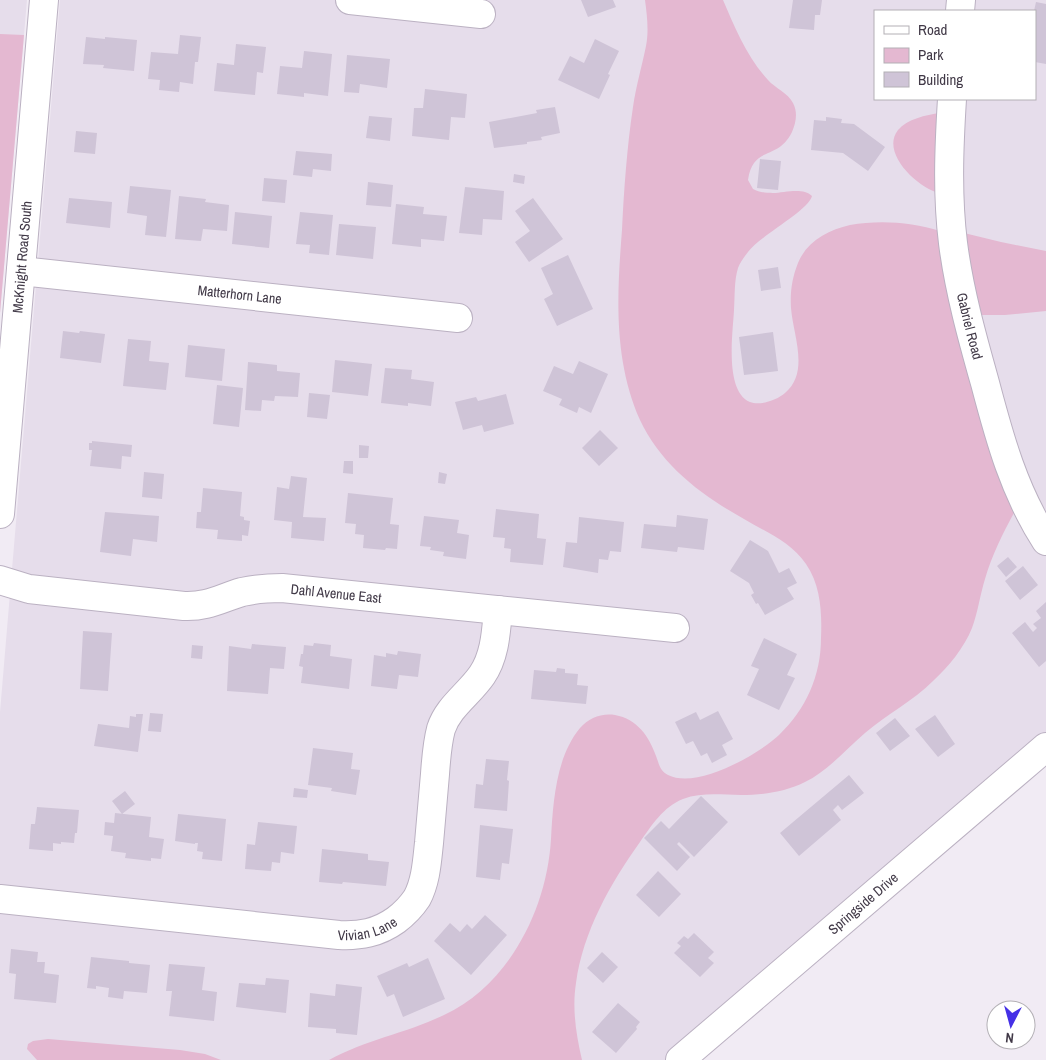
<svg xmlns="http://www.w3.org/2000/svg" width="1046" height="1060" font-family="'Archivo Narrow',sans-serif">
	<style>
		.residential { fill: #e6ddeb; fill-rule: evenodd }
		.green { fill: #e4b8d1 }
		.building { fill: #cfc4d7 }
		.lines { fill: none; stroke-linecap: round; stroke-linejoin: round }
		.minor-casing { stroke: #bbb1c2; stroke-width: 30 }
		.minor { stroke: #fff; stroke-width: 28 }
		.labels { text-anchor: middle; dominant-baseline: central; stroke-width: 4; stroke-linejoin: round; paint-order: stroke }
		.street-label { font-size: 14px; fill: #413947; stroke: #fff }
	</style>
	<rect width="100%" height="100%" fill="#f1ebf4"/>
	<path class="residential" d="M 0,0 L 27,0 L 0,313 Z
		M 60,0 L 1046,0 L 1046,764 L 701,1060 L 0,1060 L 0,712 ZM 875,11 L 1035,11 L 1035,99 L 875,99 Z"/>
	<path class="green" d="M 645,0 L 723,0 C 735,28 747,57 768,80 C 775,88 788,93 793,103 C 798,112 796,123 792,132 C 778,161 753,145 748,180 L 753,189 C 759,192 765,193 773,193 C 784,193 803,187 812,196 C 808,211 761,235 748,252 C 744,257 740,263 738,268 C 734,281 735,296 734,310 C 733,332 724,391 750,402 C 760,406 777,400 785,393 C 810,372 793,335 791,308 C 790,292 792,278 798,263 C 807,241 828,230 850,225 C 879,220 912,222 940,231 L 1015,511 C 1003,533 992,555 985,579 C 980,595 978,612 972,628 C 964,648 949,666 933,681 C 913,701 887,714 865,733 C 846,749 828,771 805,782 C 785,792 763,795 741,795 C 721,795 702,792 683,799 C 663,807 652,825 640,842 C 610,884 583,932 576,983 C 572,1009 576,1034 582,1060 L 329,1060 C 365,1040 407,1033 444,1015 C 510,984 547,908 551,839 C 553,802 556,757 580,728 C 589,718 601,713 615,715 C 637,719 649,736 656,756 C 659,764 660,771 668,775 C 697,790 759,754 779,735 C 806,709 821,676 821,638 C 822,613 821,586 806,564 C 791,542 766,532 744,519 C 701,495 661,465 640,420 C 613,359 617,294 622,230 C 624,189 627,147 633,107 C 636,86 642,66 646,46 C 649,31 647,15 645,0 Z
		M 0,34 L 24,35 L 0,313 Z
		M 940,113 L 939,193 C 918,188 880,153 898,130 C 907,119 926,115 940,113 Z
		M 964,233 L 1001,242 L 1046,251 L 1046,311 L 1005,315 L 980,315 L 973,288 Z
		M 48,1039 L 180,1050 L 205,1054 L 221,1060 L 37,1060 L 27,1049 L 28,1044 L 33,1041 Z"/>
	<path class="building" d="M 581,0 L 613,0 L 616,7 L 588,17 Z
		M 793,0 L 822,0 L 820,15 L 815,15 L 814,30 L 789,28 Z
		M 1036,2 L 1046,4 L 1046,64 L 1035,62 L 1034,11 Z
		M 180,35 L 201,37 L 198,62 L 195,62 L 193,84 L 180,82 L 179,92 L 159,90 L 160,80 L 148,79 L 151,52 L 178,54 Z
		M 86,37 L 105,39 L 105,37 L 137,40 L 134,71 L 103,68 L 104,65 L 83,64 Z
		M 595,39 L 619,51 L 608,74 L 610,75 L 599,99 L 558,80 L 570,56 L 584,63 Z
		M 236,44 L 266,47 L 263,73 L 257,72 L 255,95 L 214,91 L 217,63 L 234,65 Z
		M 304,51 L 332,54 L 328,96 L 304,93 L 304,97 L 277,94 L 280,66 L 302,68 Z
		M 347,55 L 390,59 L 387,88 L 360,84 L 359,93 L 344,92 Z
		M 425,89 L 467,94 L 465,118 L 451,117 L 449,140 L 412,136 L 414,108 L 423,108 Z
		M 555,107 L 560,133 L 541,137 L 542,140 L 527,142 L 527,144 L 494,148 L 489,122 L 537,113 L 536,110 Z
		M 369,116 L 392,118 L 390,141 L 366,138 Z
		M 826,117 L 842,119 L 841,123 L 854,124 L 885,147 L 868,171 L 843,153 L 811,150 L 814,120 L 826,121 Z
		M 76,131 L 97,133 L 95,154 L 74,152 Z
		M 296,151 L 332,154 L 331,171 L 313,169 L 312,177 L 293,175 Z
		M 760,159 L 781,161 L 778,190 L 757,188 Z
		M 514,174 L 525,176 L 524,184 L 513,182 Z
		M 264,178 L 287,180 L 285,203 L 262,201 Z
		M 368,182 L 393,185 L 391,207 L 366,205 Z
		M 130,186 L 171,190 L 166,237 L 145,235 L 147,216 L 127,213 Z
		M 465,187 L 504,191 L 502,220 L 483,219 L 482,235 L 459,233 Z
		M 179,196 L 206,199 L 205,202 L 229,205 L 227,231 L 203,229 L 201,241 L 175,239 Z
		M 69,198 L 112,202 L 110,228 L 66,223 Z
		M 533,198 L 563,239 L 529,262 L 515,242 L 530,231 L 515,211 Z
		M 396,204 L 424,207 L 423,214 L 447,216 L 444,241 L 421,239 L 421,247 L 392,244 Z
		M 235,212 L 272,216 L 269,248 L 232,244 Z
		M 300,212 L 333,215 L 329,255 L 309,253 L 310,245 L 296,244 Z
		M 339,224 L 376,227 L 373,259 L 336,255 Z
		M 568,255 L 593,309 L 557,326 L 544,299 L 553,294 L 541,268 Z
		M 778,267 L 781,288 L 761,291 L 758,270 Z
		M 63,331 L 79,333 L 80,331 L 105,334 L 101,363 L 60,358 Z
		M 773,332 L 778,371 L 744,375 L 739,337 Z
		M 128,339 L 151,341 L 149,361 L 169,363 L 166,390 L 123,386 Z
		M 188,345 L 225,349 L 222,381 L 185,377 Z
		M 335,360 L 372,364 L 368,396 L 332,392 Z
		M 579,361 L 608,374 L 591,413 L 579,407 L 577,413 L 559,405 L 562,399 L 543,391 L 554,366 L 573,374 Z
		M 248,362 L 277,365 L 277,371 L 300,373 L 298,397 L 275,396 L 274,401 L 262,400 L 261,411 L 245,410 Z
		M 385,368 L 412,370 L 411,379 L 434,382 L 431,406 L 408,403 L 408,406 L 381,403 Z
		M 217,385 L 243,388 L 239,427 L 213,424 Z
		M 309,393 L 330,395 L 327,419 L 307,417 Z
		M 506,394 L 514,424 L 484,432 L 482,425 L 463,430 L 455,402 L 476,397 L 478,401 Z
		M 600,430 L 618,448 L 599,466 L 582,448 Z
		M 92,441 L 132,445 L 131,457 L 122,456 L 121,469 L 90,466 L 92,450 L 89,450 L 89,443 L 92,443 Z
		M 359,445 L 369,446 L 368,458 L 359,458 Z
		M 344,461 L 353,461 L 353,474 L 343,473 Z
		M 144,472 L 164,474 L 162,499 L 142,497 Z
		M 439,472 L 447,474 L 445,484 L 438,483 Z
		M 291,476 L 307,478 L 303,517 L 326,518 L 324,541 L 291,538 L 292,522 L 274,520 L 277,487 L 289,489 Z
		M 203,488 L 242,492 L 240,516 L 244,517 L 244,520 L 250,521 L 248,536 L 242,535 L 242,541 L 217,539 L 218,530 L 196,528 L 197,512 L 201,512 Z
		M 348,493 L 393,498 L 390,524 L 399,525 L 397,549 L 386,548 L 385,550 L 363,548 L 364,535 L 355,534 L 356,524 L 345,523 Z
		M 496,509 L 539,514 L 537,538 L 546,539 L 543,565 L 510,562 L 511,549 L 504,548 L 505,538 L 493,537 Z
		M 105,512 L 159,516 L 157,542 L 133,539 L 131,556 L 100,552 Z
		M 677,515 L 708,519 L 704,550 L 678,547 L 677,552 L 641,548 L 644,524 L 676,527 Z
		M 424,516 L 459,520 L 457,533 L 469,535 L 466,559 L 443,556 L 444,552 L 430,550 L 431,547 L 420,546 Z
		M 579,517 L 624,522 L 621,552 L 610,551 L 608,560 L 599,559 L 598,573 L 563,567 L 566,542 L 577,543 Z
		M 750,540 L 768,551 L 779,573 L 789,568 L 797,583 L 787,588 L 794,599 L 765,615 L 758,603 L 756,604 L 751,595 L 754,593 L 749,583 L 730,571 Z
		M 1008,557 L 1017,567 L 1006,577 L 997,566 Z
		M 1023,566 L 1038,585 L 1020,600 L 1005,581 Z
		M 1046,602 L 1046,661 L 1039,667 L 1012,633 L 1025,622 L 1033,632 L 1037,628 L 1033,624 L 1041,618 L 1036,611 Z
		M 83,631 L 112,633 L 108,691 L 80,689 Z
		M 764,638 L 797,654 L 787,675 L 795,678 L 779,710 L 747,695 L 759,669 L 751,666 Z
		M 314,643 L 331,645 L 330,656 L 352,659 L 349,689 L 301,683 L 303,667 L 299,666 L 301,654 L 303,654 L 304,645 L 313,646 Z
		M 252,644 L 286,647 L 284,669 L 270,668 L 268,694 L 227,691 L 229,646 L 251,649 Z
		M 192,645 L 203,646 L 202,659 L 191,658 Z
		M 398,651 L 421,654 L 418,677 L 399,675 L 397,689 L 371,686 L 374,655 L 386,657 L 386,653 L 397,655 Z
		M 557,668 L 565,669 L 565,673 L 578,674 L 577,685 L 588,686 L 586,704 L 531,699 L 534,670 L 556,672 Z
		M 718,711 L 733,739 L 722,745 L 727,755 L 712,763 L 707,753 L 701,756 L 693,741 L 686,744 L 675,722 L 696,712 L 700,720 Z
		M 150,713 L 163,714 L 161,732 L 148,731 Z
		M 136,714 L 143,714 L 138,752 L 94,746 L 98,724 L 129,728 L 130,716 L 136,717 Z
		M 935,715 L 955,744 L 938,757 L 915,729 Z
		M 895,718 L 910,736 L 890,751 L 876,733 Z
		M 313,748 L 353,753 L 351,769 L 360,770 L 356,795 L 331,791 L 332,788 L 308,785 Z
		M 486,759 L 509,761 L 507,780 L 509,781 L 507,811 L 474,808 L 476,784 L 483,785 Z
		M 849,775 L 864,793 L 842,810 L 838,805 L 833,810 L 841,820 L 799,856 L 780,833 Z
		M 294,788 L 308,790 L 307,798 L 293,797 Z
		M 125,791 L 135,804 L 122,814 L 112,801 Z
		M 701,796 L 728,822 L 694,857 L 679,842 L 677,844 L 690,857 L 677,871 L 644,838 L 661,821 L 669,829 Z
		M 37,807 L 79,810 L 77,833 L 75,833 L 74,843 L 61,842 L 61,844 L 53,843 L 53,851 L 29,849 L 31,824 L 35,824 Z
		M 115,813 L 151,817 L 149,837 L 164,839 L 161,859 L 151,858 L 151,861 L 125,858 L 126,853 L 111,851 L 113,836 L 104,835 L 105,822 L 114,823 Z
		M 178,814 L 226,819 L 222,861 L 202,859 L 203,852 L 197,851 L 198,843 L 195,843 L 195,844 L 175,841 Z
		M 258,822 L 297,826 L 294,854 L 281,852 L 280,863 L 272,862 L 271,871 L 245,869 L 247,844 L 255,845 Z
		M 480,825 L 513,829 L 509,864 L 502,863 L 500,880 L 476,877 Z
		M 322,849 L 368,854 L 368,860 L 389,862 L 386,886 L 343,882 L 342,884 L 319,882 Z
		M 658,871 L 681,894 L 659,917 L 636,895 Z
		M 485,915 L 507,935 L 471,975 L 434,941 L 450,923 L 460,932 L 467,924 L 472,929 Z
		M 694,933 L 714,952 L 708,958 L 714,963 L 700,977 L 674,953 L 681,946 L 677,943 L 684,936 L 688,939 Z
		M 11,949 L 38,952 L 37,962 L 45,962 L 44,973 L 59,975 L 56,1003 L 14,999 L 16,974 L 9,973 Z
		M 602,952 L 618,967 L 603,983 L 587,968 Z
		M 91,957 L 129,961 L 129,963 L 150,965 L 147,993 L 124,991 L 123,999 L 108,997 L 109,988 L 96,986 L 96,989 L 87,988 Z
		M 428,958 L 445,999 L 403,1017 L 394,994 L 387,997 L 377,976 L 407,963 L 409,967 Z
		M 169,964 L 205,967 L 202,990 L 217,992 L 214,1021 L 169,1016 L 172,991 L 166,991 Z
		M 266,978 L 289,980 L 286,1013 L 236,1007 L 239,983 L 265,985 Z
		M 336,984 L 362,987 L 357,1035 L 336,1033 L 336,1029 L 308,1027 L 310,993 L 335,996 Z
		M 618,1003 L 640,1022 L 636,1027 L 637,1029 L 616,1053 L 592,1032 Z"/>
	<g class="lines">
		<g class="minor-casing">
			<g id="minor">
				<path d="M 350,0 L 481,14"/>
				<path d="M 960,11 L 961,0"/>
				<path id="s1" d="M 952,99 C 949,147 947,195 953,243 C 959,290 972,337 985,383 C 1000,440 1014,491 1046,541"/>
				<path id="s2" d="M 21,271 L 458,318"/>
				<path id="s3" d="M 0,514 L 44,0"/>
				<path id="s4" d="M 0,580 L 29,589 L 184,606 C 208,607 221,598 242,592 C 255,589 269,588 282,588 L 675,628"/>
				<path id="s5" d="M 0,899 L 339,935 C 360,936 378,933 396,920 C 404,914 411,907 417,898 C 426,881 427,861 429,843 C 431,820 433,797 435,774 C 436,760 437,744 441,729 C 448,707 469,694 482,675 C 495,656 496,632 498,610"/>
				<path id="s6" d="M 680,1060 L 1046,747"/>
			</g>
		</g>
		<use href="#minor" class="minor"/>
	</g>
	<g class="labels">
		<g class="street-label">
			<text stroke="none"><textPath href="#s3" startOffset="258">McKnight Road South</textPath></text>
			<text stroke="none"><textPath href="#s2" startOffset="220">Matterhorn Lane</textPath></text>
			<text stroke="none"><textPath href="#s1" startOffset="229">Gabriel Road</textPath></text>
			<text stroke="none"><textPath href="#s4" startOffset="341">Dahl Avenue East</textPath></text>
			<text stroke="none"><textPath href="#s6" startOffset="241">Springside Drive</textPath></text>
			<text stroke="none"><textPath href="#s5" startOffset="370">Vivian Lane</textPath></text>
		</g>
	</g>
	<rect x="874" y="10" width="162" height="90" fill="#ffffff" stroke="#b3b0b5"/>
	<rect x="884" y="26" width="25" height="8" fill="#ffffff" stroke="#b3b0b5"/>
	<text x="918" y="35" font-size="15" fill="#413947">Road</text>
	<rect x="884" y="48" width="25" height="15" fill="#e4b8d1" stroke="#b3b0b5"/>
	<text x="918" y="60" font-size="15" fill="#413947">Park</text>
	<rect x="884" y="72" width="25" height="15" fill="#cfc4d7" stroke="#b3b0b5"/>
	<text x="918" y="85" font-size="15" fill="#413947">Building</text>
	<g transform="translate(1011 1025) rotate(186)"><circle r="24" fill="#ffffff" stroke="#b3b0b5"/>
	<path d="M0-4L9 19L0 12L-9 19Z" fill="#4530e6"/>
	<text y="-8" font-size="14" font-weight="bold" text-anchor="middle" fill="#413947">N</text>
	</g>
</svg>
